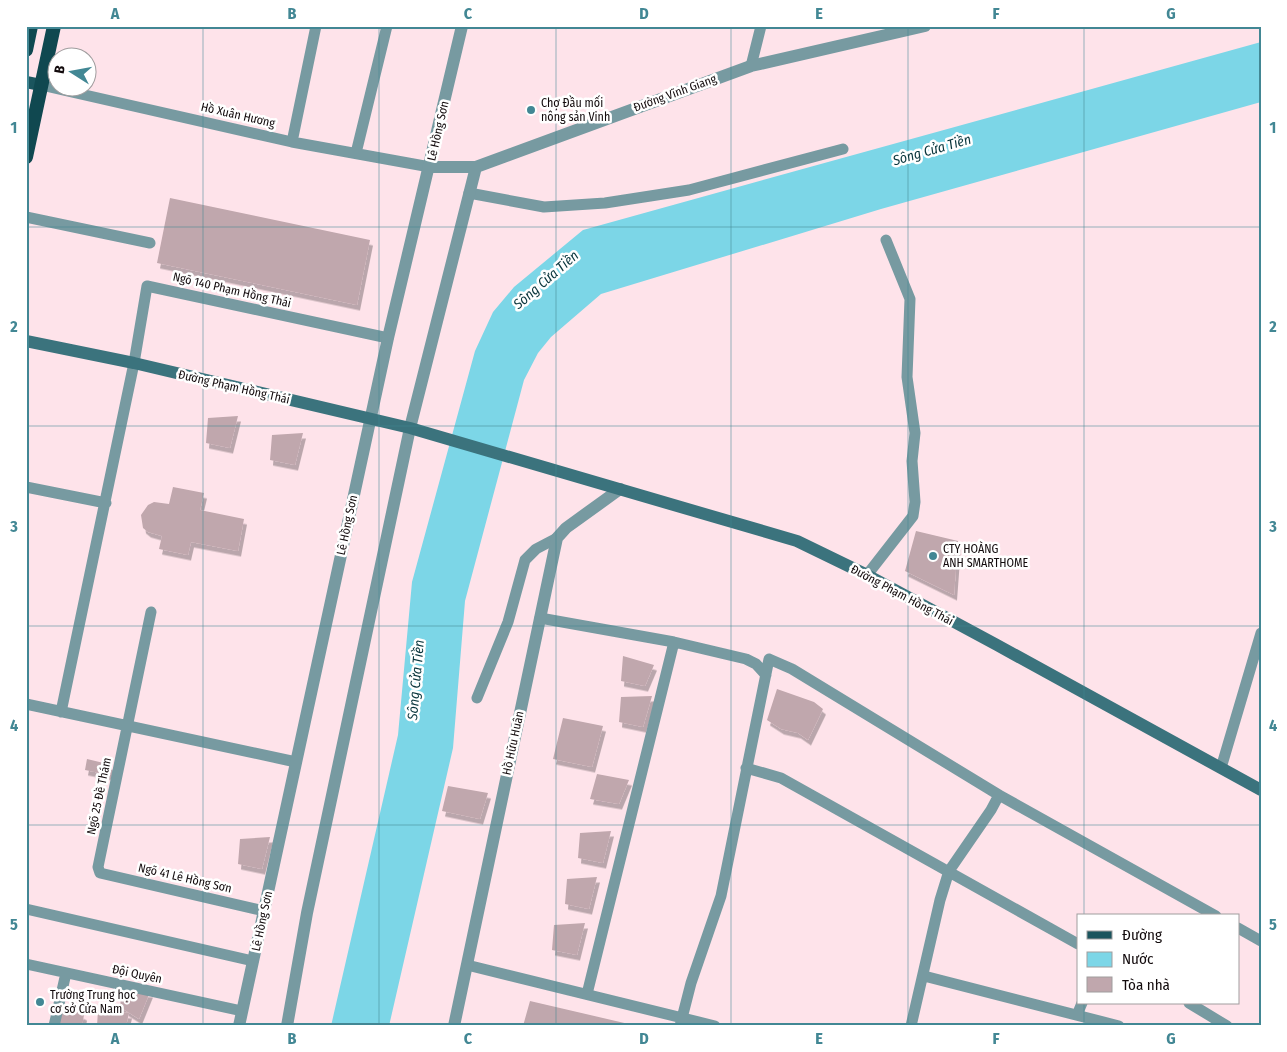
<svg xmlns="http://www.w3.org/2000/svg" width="1287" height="1052" font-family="'Fira Sans Condensed',sans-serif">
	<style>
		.water { fill: #7cd6e7 }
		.building { fill: #c0a7ad; filter: url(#shadow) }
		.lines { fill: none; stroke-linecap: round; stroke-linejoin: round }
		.minor { stroke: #779aa1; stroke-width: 11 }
		.tertiary { stroke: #779aa1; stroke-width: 12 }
		.secondary { stroke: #3b737d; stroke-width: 12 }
		.primary { stroke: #1b555e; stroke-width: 12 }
		.trunk { stroke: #104850; stroke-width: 14 }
		.grid { fill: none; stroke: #428794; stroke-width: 1; stroke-opacity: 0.55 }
		.poi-dot { fill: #428794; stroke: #fff; stroke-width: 2 }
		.labels { text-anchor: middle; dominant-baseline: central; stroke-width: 5; stroke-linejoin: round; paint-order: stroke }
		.street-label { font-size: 12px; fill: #120a0c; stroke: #fff }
		.poi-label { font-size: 12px; fill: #120a0c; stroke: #fff; text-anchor: start }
		.water-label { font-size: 14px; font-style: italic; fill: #09353c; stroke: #fff }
		.neatline { fill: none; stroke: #428794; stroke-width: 2 }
		.grid-label { font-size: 16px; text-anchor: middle; font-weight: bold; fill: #428794 }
	</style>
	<defs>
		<filter id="shadow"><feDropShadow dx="3" dy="5.5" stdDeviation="0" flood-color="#0004"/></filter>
	</defs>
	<rect width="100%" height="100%" fill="#fee3ea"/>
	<path class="water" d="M 1261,42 L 1261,102 L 881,209 L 601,294 L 551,337 L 538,353 L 524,380 L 465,601 L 453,748 L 389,1026 L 331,1026 L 398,735 L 412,582 L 475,351 L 493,312 L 514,287 L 583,230 Z"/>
	<path class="building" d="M 170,198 L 370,240 L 357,305 L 157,263 Z
		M 238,416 L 230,448 L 206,443 L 208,418 Z
		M 303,433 L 295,465 L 270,460 L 272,435 Z
		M 173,487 L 204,493 L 200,510 L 244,519 L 238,551 L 191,542 L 188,555 L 159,549 L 162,536 L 148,532 L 143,528 L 141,515 L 148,505 L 154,502 L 169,504 Z
		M 916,531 L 958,541 L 954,595 L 905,571 Z
		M 623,656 L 654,665 L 645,686 L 621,681 Z
		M 777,689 L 814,702 L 823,709 L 808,740 L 798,733 L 781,729 L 767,720 Z
		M 652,696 L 643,727 L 619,722 L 621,697 Z
		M 563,718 L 603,726 L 592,767 L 553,759 Z
		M 87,759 L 112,765 L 110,775 L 85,770 Z
		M 597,774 L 629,780 L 619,804 L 590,799 Z
		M 448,786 L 488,793 L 480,819 L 442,811 Z
		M 611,831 L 603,863 L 578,858 L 580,833 Z
		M 270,837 L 262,869 L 238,864 L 240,839 Z
		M 597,877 L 589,909 L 565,904 L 567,879 Z
		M 585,923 L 577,955 L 552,950 L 554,925 Z
		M 122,990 L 150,992 L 139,1019 L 120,1007 Z
		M 530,1001 L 633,1025 L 633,1026 L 523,1026 Z
		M 61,1004 L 84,1015 L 82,1026 L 56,1026 Z
		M 98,1010 L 129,1013 L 126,1026 L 97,1026 Z"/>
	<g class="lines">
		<path class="minor" d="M 751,66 L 761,26
			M 41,85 L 292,142 L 430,167
			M 292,142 L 316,26
			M 356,153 L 387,26
			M 469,193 L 544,207 L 605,203 L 689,190 L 843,149
			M 26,217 L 150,243
			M 26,487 L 106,503
			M 867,575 L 913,516 L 915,502 L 912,461 L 915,433 L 907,377 L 910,299 L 886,240
			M 151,612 L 98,867 L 100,873 L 264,911
			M 540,618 L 674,642 L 746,659 L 756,664 L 766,675
			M 477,698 L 508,622 L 525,560 L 536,549 L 557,538
			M 26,704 L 296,762
			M 61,712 L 134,363 L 147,286 L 388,338
			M 746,768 L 781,778 L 1078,944
			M 1221,768 L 1261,633
			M 999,795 L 1216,916
			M 26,909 L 253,961
			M 1238,928 L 1261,941
			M 26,964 L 242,1011
			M 467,965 L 715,1026
			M 924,976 L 1119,1026
			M 587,994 L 674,642
			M 1189,1003 L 1227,1026
			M 1077,1015 L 1082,1003
			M 54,1026 L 66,973
			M 680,1026 L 691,983 L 721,896 L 769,659 L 792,669 L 999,795 L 991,810 L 949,871 L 940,900 L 911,1026"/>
		<path class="tertiary" d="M 430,167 L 476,167 L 751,66 L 925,26
			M 239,1026 L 388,338 L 462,26
			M 287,1026 L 307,913 L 410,428 L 476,167
			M 454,1026 L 557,538 L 566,528 L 620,489"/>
		<path class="secondary" d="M 26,341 L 134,363 L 410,428 L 797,541 L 867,575 L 997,645 L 1261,790"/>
		<path class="primary" d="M 26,82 L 41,85"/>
		<path class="trunk" d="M 26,50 L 31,26
			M 26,157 L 54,26"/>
	</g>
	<path class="grid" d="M 203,26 L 203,1026M 379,26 L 379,1026M 556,26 L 556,1026M 731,26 L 731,1026M 908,26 L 908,1026M 1084,26 L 1084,916M 26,227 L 1261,227M 26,426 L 1261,426M 26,626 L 1261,626M 26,825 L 1261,825M 1084,1003 L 1084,1026"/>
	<g class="poi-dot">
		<circle cx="531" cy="110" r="5"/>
		<circle cx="933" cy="556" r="5"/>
		<circle cx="40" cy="1002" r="5"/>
	</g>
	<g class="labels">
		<g class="street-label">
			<text transform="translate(675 93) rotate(-20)">Đường Vĩnh Giang</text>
			<text transform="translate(238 115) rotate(13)">Hồ Xuân Hương</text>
			<text transform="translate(438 131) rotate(-77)">Lê Hồng Sơn</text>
			<text transform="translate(232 290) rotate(13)">Ngõ 140 Phạm Hồng Thái</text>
			<text transform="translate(234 387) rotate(13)">Đường Phạm Hồng Thái</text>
			<text transform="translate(347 525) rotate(-78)">Lê Hồng Sơn</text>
			<text transform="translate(902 595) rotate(28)">Đường Phạm Hồng Thái</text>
			<text transform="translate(513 743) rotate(-78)">Hồ Hữu Huân</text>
			<text transform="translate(99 796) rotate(-78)">Ngõ 25 Đề Thám</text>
			<text transform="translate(185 878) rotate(13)">Ngõ 41 Lê Hồng Sơn</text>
			<text transform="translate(262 921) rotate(-78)">Lê Hồng Sơn</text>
			<text transform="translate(137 974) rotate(12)">Đội Quyên</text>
		</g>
		<g class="poi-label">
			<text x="541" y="103">Chợ Đầu mối<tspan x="541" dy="14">nông sản Vinh</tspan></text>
			<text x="943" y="549">CTY HOÀNG<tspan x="943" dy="14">ANH SMARTHOME</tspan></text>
			<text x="50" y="995">Trường Trung học<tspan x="50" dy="14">cơ sở Cửa Nam</tspan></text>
		</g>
		<g class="water-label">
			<text transform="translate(932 150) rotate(-16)">Sông Cửa Tiền</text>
			<text transform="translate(546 280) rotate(-41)">Sông Cửa Tiền</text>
			<text transform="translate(416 680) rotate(-85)">Sông Cửa Tiền</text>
		</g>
	</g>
	<rect width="1287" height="1052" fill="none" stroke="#ffffff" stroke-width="55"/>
	<rect x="1077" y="914" width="162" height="90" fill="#ffffff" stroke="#a09d9e"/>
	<rect x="1087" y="931" width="25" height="8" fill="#1b555e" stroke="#a09d9e"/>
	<text x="1122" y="940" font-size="15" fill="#120a0c">Đường</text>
	<rect x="1087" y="952" width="25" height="15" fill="#7cd6e7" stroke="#a09d9e"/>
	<text x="1122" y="964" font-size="15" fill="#120a0c">Nước</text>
	<rect x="1087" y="977" width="25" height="15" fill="#c0a7ad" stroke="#a09d9e"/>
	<text x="1122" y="990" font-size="15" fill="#120a0c">Tòa nhà</text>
	<g transform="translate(72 72) rotate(281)"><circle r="24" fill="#ffffff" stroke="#a09d9e"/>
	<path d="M0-4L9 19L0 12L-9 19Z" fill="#428794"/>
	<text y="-8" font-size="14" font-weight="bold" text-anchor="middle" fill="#120a0c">B</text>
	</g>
	<rect x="28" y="28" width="1232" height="996" class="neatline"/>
	<g class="grid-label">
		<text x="115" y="19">A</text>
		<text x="292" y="19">B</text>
		<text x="468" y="19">C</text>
		<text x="644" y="19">D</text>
		<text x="819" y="19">E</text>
		<text x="996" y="19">F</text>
		<text x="1171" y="19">G</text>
		<text x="14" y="133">1</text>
		<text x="1273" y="133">1</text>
		<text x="14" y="332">2</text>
		<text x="1273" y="332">2</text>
		<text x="14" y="532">3</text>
		<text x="1273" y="532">3</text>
		<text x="14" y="731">4</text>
		<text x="1273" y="731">4</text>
		<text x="14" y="930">5</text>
		<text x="1273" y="930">5</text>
		<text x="115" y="1044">A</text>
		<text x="292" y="1044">B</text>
		<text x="468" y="1044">C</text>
		<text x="644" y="1044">D</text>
		<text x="819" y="1044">E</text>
		<text x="996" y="1044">F</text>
		<text x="1171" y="1044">G</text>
	</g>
</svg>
